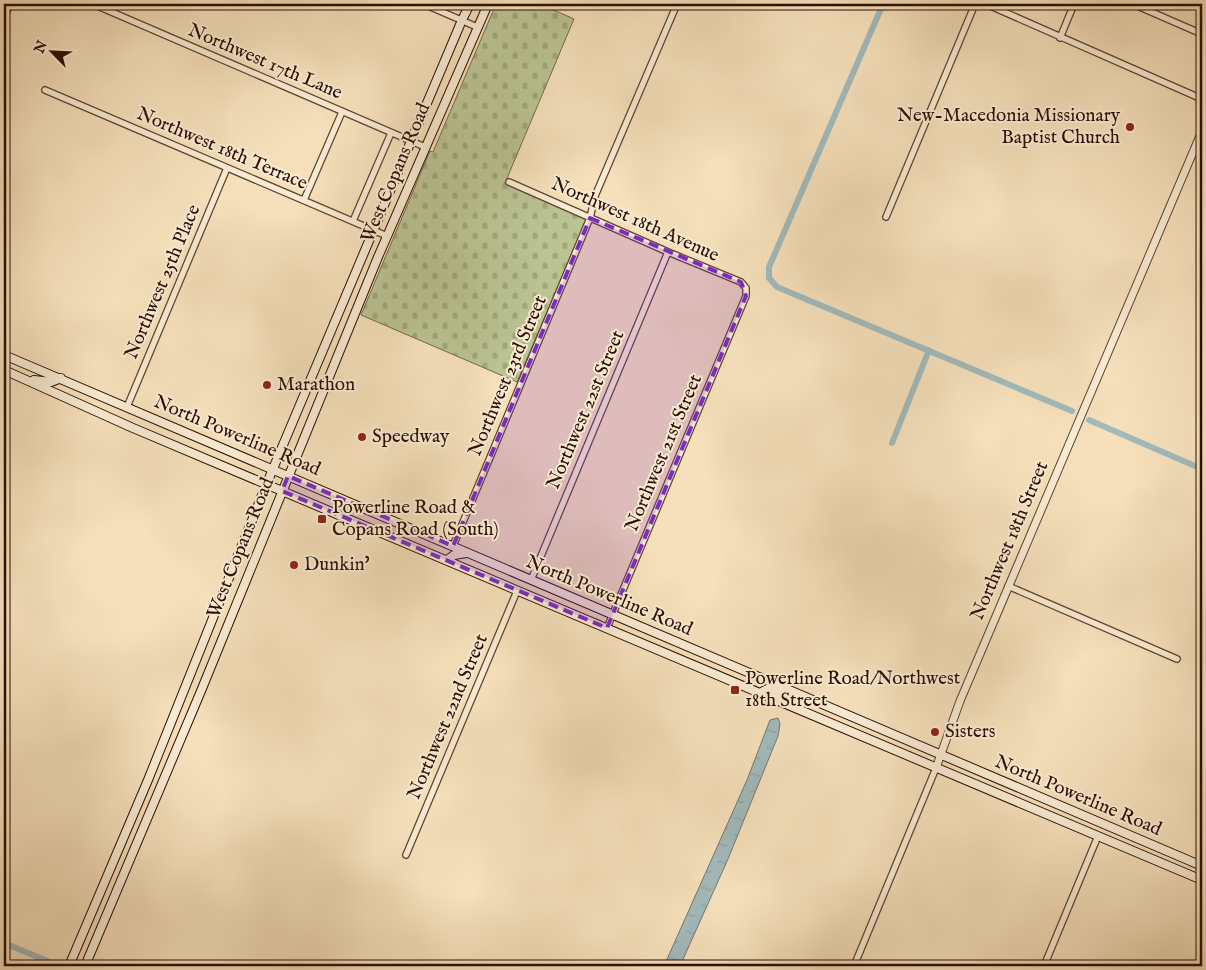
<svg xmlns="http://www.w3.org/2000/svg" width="1206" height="970" font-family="'IM FELL English',serif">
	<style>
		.grass { fill: url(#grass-tufts); stroke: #74684a }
		.cemetery { fill: url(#cemetery-stones); stroke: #74684a }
		.water { fill: url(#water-ripples); stroke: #737571 }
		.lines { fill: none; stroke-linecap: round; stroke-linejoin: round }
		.canal { stroke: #a1babb; stroke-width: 6 }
		.minor-casing { stroke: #5f4230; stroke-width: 8 }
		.tertiary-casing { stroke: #5f4230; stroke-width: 9 }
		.secondary-casing { stroke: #2d0d01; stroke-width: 10 }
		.minor { stroke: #f8ebd3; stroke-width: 5.5 }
		.tertiary { stroke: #f8ebd3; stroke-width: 7 }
		.secondary { stroke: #f8ebd3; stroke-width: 8 }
		.marked { fill: #7b2cbf; fill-opacity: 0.2; stroke: #7b2cbf; stroke-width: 4; stroke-dasharray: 10 6; stroke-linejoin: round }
		.poi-dot { fill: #8f2418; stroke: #f8ebd3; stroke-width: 2 }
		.labels { text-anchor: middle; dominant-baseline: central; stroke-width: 4; stroke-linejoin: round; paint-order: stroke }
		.street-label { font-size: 19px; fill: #2d0d01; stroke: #f8ebd3 }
		.poi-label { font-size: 19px; fill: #2d0d01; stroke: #f8ebd3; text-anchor: start }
	</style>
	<defs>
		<pattern id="grass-tufts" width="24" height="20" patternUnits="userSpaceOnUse" patternTransform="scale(1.25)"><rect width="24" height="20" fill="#bac392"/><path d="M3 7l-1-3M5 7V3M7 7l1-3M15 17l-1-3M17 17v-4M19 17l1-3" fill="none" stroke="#a0a67c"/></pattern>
		<pattern id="cemetery-stones" width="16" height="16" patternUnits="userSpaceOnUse" patternTransform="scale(1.25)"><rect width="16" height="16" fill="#bac392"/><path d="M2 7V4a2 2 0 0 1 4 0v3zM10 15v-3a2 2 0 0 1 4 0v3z" fill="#a0a67c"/></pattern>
		<pattern id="water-ripples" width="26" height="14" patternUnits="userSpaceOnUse" patternTransform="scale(1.25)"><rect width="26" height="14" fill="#a1babb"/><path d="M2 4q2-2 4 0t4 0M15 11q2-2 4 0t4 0" fill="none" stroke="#8b9f9f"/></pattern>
	</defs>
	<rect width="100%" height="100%" fill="#f5e0bb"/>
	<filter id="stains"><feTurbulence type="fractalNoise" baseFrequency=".004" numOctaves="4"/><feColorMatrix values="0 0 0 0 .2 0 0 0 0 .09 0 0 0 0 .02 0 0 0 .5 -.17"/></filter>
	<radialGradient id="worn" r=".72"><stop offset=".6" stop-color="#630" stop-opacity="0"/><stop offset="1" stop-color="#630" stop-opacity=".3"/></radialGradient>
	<path class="grass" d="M 4,4 L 14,4 L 4,28 Z"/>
	<path class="cemetery" d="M 496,4 L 540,4 L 574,19 L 505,183 L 587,218 L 517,382 L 361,315 L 430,151 L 433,152 Z"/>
	<path class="water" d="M 778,718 L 780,724 L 778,736 L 728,859 L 680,966 L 664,966 L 747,780 L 770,720 Z"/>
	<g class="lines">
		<path class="canal" d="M 883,4 L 769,267 L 769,278 L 777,287 L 1072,411
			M 1089,420 L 1202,469
			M 892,443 L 929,350
			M 4,943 L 52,963"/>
		<g class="minor-casing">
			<path id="minor" d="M 93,4 L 425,147
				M 424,4 L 477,27
				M 986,4 L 1202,99
				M 1133,4 L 1202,34
				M 1060,38 L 1074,4
				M 45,90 L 387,236
				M 509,182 L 668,252 L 741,282 L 746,288 L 746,296 L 607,628
				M 304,200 L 342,112
				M 886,217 L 975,4
				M 353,221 L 391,133
				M 127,407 L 227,168
				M 453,546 L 590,218 L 595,196 L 677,4
				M 531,580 L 668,252
				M 1008,586 L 1177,659
				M 406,855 L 517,591
				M 854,966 L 936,768
				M 1044,966 L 1098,836"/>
		</g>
		<g class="tertiary-casing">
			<path id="tertiary" d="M 936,768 L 960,701 L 1202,131"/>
		</g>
		<g class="secondary-casing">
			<path id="secondary" d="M 4,355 L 1202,866
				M 4,370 L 133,428 L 1202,880
				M 34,380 L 51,382 L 61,378
				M 447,560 L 454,555 L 466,553
				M 760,693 L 767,689 L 771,690 L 802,703 L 812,700
				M 69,966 L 148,780 L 267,483 L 462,20 L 470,4
				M 85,966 L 201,691 L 378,257 L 488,4"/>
		</g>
		<use href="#minor" class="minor"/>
		<use href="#tertiary" class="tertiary"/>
		<use href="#secondary" class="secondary"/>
	</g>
	<path class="marked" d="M 590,218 L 741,282 L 746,296 L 607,628 L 282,491 L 288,476 L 453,546 Z"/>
	<g class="poi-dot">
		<circle cx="1130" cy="127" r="5"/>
		<circle cx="267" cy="385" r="5"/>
		<circle cx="362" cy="437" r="5"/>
		<rect x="317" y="514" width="10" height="10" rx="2.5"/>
		<circle cx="294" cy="565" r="5"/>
		<rect x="730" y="685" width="10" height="10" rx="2.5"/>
		<circle cx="935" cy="732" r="5"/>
	</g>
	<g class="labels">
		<g class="street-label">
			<text transform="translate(265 62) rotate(23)">Northwest 17th Lane</text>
			<text transform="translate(222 149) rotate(23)">Northwest 18th Terrace</text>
			<text transform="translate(396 173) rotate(-67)">West Copans Road</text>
			<text transform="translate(635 220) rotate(24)">Northwest 18th Avenue</text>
			<text transform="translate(163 282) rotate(-67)">Northwest 25th Place</text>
			<text transform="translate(508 376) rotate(-67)">Northwest 23rd Street</text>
			<text transform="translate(586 410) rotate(-67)">Northwest 22st Street</text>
			<text transform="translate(237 436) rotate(23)">North Powerline Road</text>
			<text transform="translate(664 453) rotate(-67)">Northwest 21st Street</text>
			<text transform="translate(1010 541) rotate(-67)">Northwest 18th Street</text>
			<text transform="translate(241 548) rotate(-68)">West Copans Road</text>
			<text transform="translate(609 596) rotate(23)">North Powerline Road</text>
			<text transform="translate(448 717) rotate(-67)">Northwest 22nd Street</text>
			<text transform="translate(1078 796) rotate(23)">North Powerline Road</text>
		</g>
		<g class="poi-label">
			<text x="1120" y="116" text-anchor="end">New-Macedonia Missionary<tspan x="1120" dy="22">Baptist Church</tspan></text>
			<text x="277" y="385">Marathon</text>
			<text x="372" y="437">Speedway</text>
			<text x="332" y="508">Powerline Road &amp;<tspan x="332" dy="22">Copans Road (South)</tspan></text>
			<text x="304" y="565">Dunkin'</text>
			<text x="745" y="679">Powerline Road/Northwest<tspan x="745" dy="22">18th Street</tspan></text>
			<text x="945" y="732">Sisters</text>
		</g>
	</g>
	<rect width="1206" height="970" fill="none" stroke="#f5e0bb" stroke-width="20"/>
	<rect x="5" y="5" width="1196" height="960" fill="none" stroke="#2d0d01" stroke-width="2.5"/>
	<rect x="10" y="10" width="1186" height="950" fill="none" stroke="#2d0d01"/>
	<g transform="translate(52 52) rotate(294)" stroke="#f8ebd3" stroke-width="4" paint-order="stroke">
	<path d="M0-4L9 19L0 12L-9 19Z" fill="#2d0d01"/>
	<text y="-8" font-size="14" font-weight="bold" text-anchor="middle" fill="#2d0d01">N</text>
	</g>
	<rect width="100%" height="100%" filter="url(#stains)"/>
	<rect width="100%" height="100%" fill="url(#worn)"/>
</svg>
